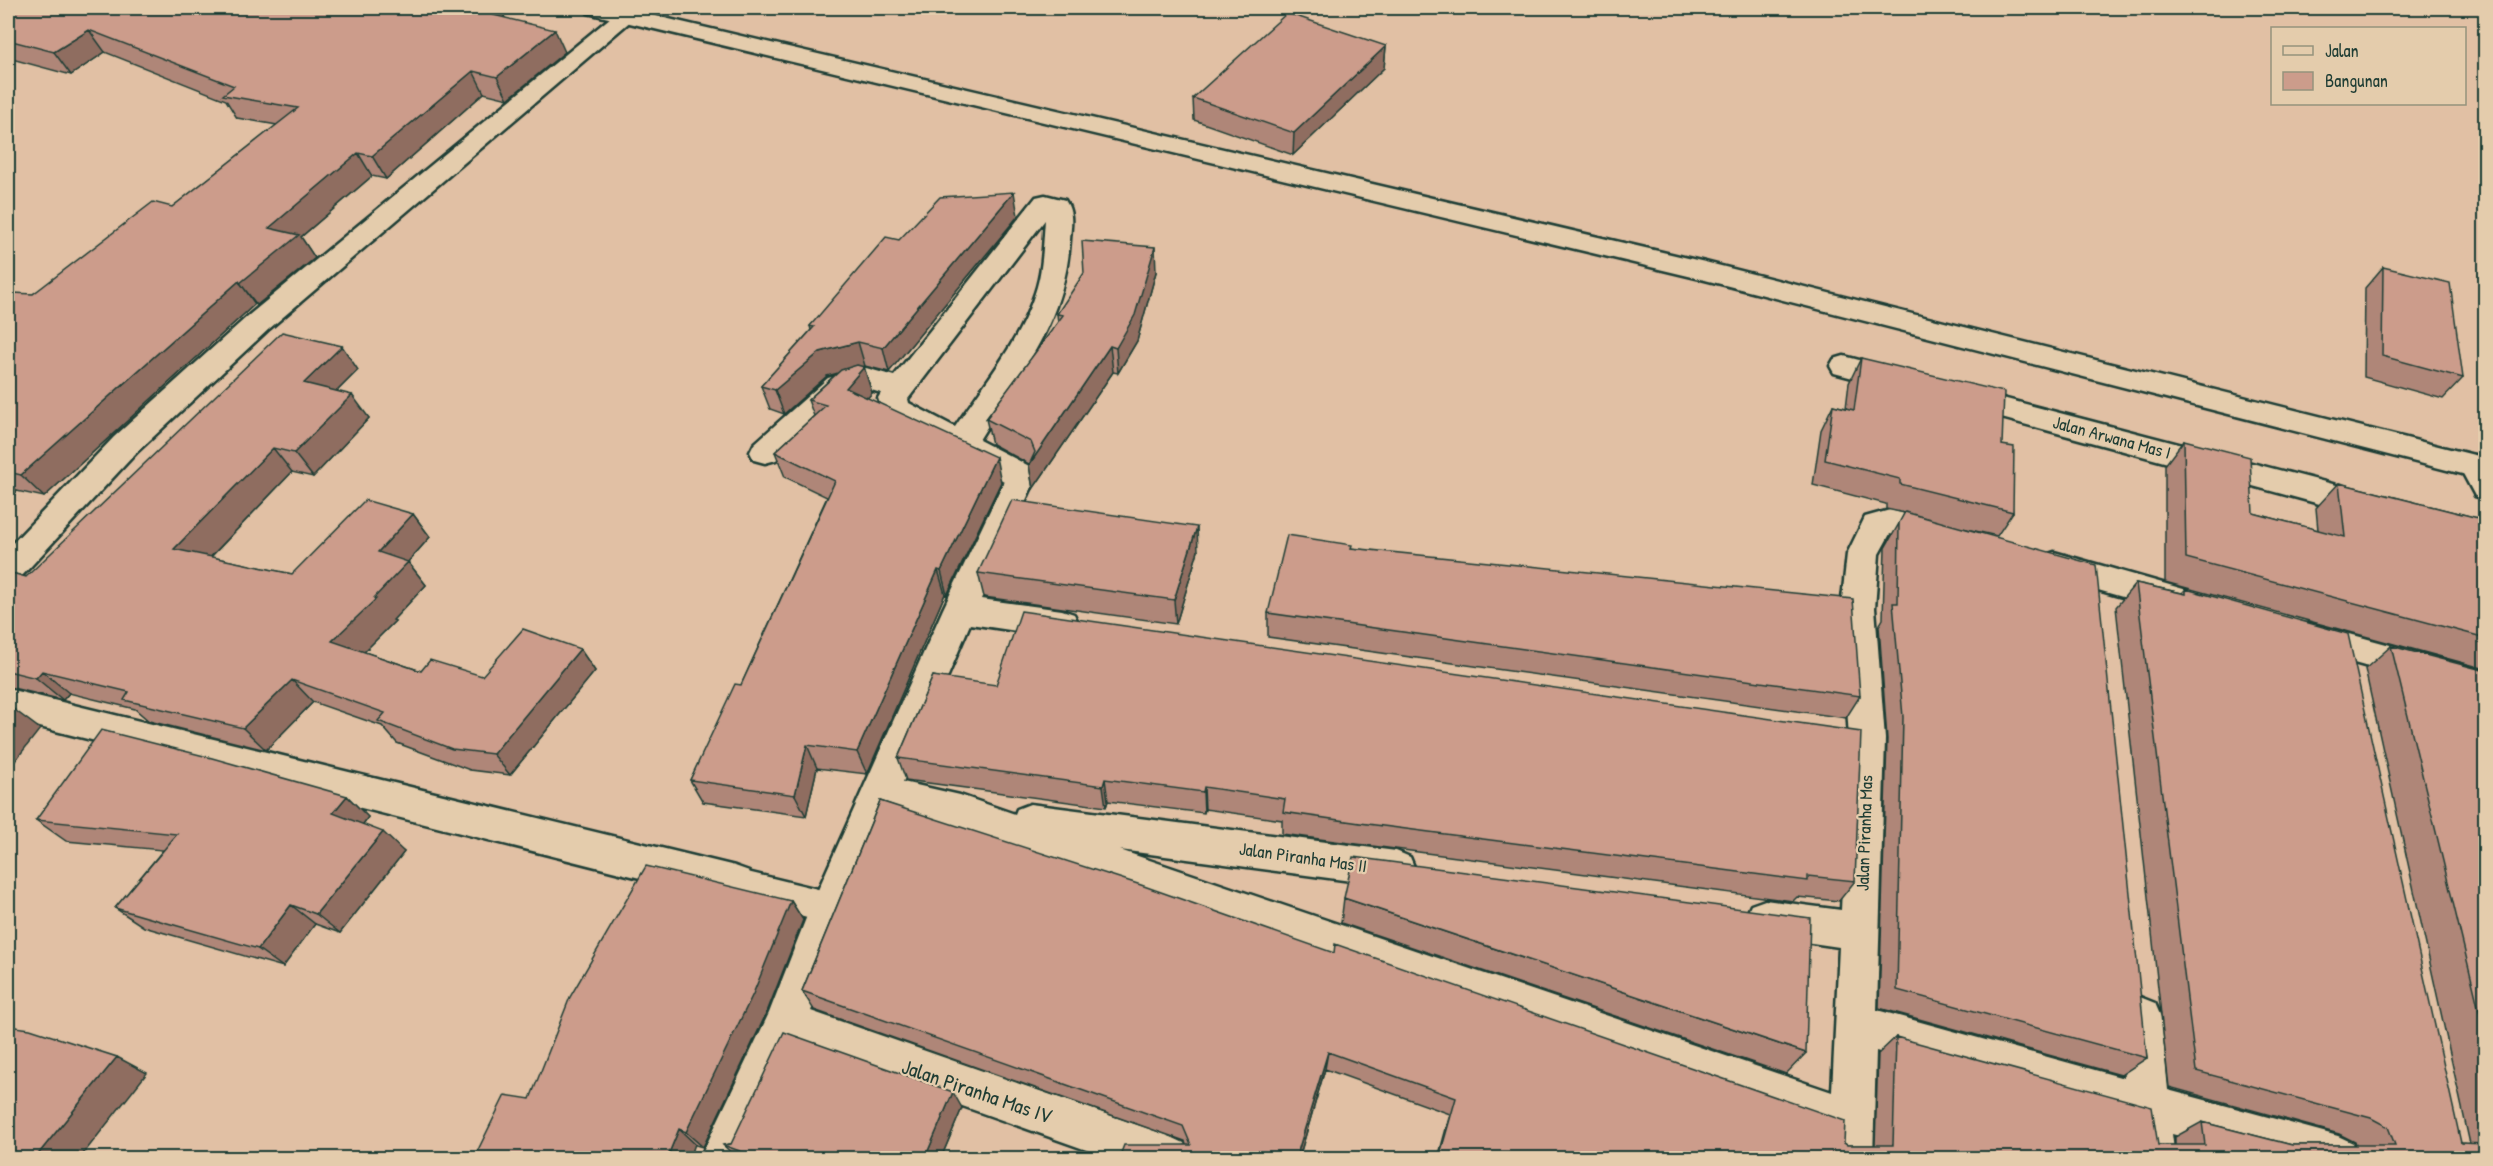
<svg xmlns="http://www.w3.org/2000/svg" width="2493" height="1166" font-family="'Patrick Hand',sans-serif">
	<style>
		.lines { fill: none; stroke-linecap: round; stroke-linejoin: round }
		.lane-casing { stroke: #1f3d34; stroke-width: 5 }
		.street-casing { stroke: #1f3d34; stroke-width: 5 }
		.secondary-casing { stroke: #1f3d34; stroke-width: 5 }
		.lane { fill: #e4ccac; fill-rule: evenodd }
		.street { fill: #e4ccac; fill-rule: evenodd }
		.secondary { fill: #e4ccac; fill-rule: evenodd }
		.wall { fill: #af8678; stroke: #1f3d34; stroke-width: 1.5 }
		.shaded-wall { fill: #8f6d61; stroke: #1f3d34; stroke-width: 1.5 }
		.building { fill: #cc9c8b; stroke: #1f3d34; stroke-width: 1.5 }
		.labels { text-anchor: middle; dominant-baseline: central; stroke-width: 4.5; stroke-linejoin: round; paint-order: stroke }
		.street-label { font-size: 18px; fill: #1f3d34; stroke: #e4ccac }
		.near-street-label { font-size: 21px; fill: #1f3d34; stroke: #e4ccac }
	</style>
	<rect width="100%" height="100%" fill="#e1c0a4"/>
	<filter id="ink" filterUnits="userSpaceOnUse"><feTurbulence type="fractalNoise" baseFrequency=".0167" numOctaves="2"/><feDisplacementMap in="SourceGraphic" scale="12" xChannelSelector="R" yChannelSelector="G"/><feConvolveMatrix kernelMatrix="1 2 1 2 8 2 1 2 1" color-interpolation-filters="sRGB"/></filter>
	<g filter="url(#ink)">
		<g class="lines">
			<g class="lane-casing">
				<path id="lane" d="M 735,869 L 830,892 L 842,897 L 847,908 L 842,919 L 830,924 L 735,899 L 723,895 L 718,884 L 723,873 Z"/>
			</g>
			<g class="street-casing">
				<path id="street" d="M 622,8 L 646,8 L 269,329 L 136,453 L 20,578 L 8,582 L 8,548 L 114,437 L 249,315 Z
					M 1045,195 L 1065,200 C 1074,213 1071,225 1070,240 C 1065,322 1020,373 979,440 L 1033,468 L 1037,476 L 981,599 L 1062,610 L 1074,614 L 1079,624 L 1074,634 L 1062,638 L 970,624 L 903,782 L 960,795 L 1015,814 L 1017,809 L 1030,804 L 1396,851 L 1410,857 L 1415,869 L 1410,881 L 1396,887 L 1120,850 L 1832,1092 L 1839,947 L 1765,936 L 1751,931 L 1745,918 L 1751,905 L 1765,900 L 1841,910 L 1849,739 L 1841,608 L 1847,554 L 1865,517 L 1890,510 L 1952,526 L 1957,535 L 1952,544 L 1941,547 L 1890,534 L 1879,554 L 1875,608 L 1885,739 L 1877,1010 L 2124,1078 L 2119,1017 L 2125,1003 L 2140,997 L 2155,1003 L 2161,1017 L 2168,1090 L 2338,1136 L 2353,1143 L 2360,1158 L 2261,1158 L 2172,1134 L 2175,1158 L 2131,1158 L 2128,1121 L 1876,1051 L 1873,1158 L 1829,1158 L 1830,1135 L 960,829 L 891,812 L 850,908 L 811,1011 L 1169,1136 L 1184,1143 L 1191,1158 L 1109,1158 L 796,1047 L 744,1158 L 700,1158 L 769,1013 L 810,908 L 943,609 L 1004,481 L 884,416 L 878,398 L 881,393 L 865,388 L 848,393 L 776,460 L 765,463 L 754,460 L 750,452 L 754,444 L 828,378 L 866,368 L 894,376 L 1036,197 ZM 1045,220 C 1043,245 1043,270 1035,293 C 1019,343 983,385 955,427 L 909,403 L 908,399 Z
					M 1844,356 L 1908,373 L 1913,380 L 1908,387 L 1898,390 L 1834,373 L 1830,366 L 1834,359 Z
					M 1960,387 L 2371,494 L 2382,498 L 2387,506 L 2382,514 L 2371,518 L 1950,404 L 1945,397 L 1950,390 Z
					M 2474,455 L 2486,459 L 2486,499 L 2475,496 L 2459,466 L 2463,458 Z
					M 2054,552 L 2187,590 L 2192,599 L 2187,608 L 2175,612 L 2042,574 L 2038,565 L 2042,556 Z
					M 2309,623 L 2486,671 L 2486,700 L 2297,647 L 2292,637 L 2297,627 Z
					M 8,689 L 735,866 L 749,871 L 754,884 L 749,897 L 735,902 L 8,719 Z"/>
			</g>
			<g class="secondary-casing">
				<path id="secondary" d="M 585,8 L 622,8 L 1705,262 L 2486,458 L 2486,480 L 1705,280 L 596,15 L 588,13 Z"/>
			</g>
			<use href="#lane" class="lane"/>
			<use href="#street" class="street"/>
			<use href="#secondary" class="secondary"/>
		</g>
		<path class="wall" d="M 8,8 L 501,9 L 505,18 L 565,52 L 508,99 L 484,93 L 386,179 L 372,176 L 301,237 L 315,258 L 257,305 L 255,304 L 44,497 L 17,491 L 8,502 L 8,298 L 33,294 L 172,207 L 277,125 L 237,118 L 226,100 L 105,52 L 71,75 L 8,58 Z
			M 1386,46 L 1384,68 L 1293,155 L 1194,120 L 1193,98 Z
			M 1018,216 L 889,372 L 865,366 L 862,367 L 864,367 L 872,393 L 867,398 L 1001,482 L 947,595 L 945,594 L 867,774 L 817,768 L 806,816 L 703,802 L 690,780 L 741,685 L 827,497 L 785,477 L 775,452 L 814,416 L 808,400 L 837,373 L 827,376 L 784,414 L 770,409 L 761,386 L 811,330 L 810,326 L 899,240 Z
			M 2383,267 L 2463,378 L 2443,399 L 2364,377 L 2365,288 Z
			M 1156,272 L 1137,341 L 1118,373 L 1113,372 L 1033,489 L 1029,464 L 992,444 L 986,419 L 1058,323 L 1057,314 Z
			M 1861,358 L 2002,445 L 2013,512 L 1997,536 L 1963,528 L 2147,1058 L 2121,1075 L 1879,1008 L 1887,739 L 1879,626 L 1883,619 L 1885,548 L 1905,513 L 1886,509 L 1886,504 L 1813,485 L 1821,430 L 1833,405 L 1846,408 L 1849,383 Z
			M 358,370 L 337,391 L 369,418 L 313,477 L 292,472 L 211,557 L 292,574 L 413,514 L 430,537 L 408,562 L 426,585 L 393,620 L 395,621 L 364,652 L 421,671 L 482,676 L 580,649 L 595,671 L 510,775 L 470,770 L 397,743 L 382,726 L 313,702 L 266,750 L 149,721 L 135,709 L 69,693 L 63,700 L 9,687 L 8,688 L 8,572 L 26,577 Z
			M 2184,440 L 2253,513 L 2318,530 L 2316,508 L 2339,483 L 2486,520 L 2486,669 L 2165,582 L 2165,465 Z
			M 1351,548 L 1860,696 L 1846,718 L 1268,637 L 1268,613 Z
			M 1198,551 L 1176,624 L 984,597 L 978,573 Z
			M 2136,583 L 2182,593 L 2186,589 L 2461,1143 L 2470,1144 L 2365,669 L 2391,646 L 2486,671 L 2486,1158 L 1438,1158 L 1450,1114 L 1325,1069 L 1299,1158 L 1119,1158 L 1186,1145 L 1185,1141 L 814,1010 L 802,991 L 880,801 L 1844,1143 L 1847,1145 L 1875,1145 L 1878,1054 L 1896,1037 L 2158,1145 L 2175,1145 L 2175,1137 L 2202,1122 L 2292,1145 L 2356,1145 L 2355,1142 L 2339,1134 L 2169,1087 L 2116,607 Z
			M 933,676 L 1855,881 L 1839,901 L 1797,897 L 1793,901 L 1357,844 L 1282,834 L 1282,820 L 1205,809 L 1204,813 L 1108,801 L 1106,807 L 906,780 L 898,758 Z
			M 347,796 L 368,817 L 363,824 L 404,852 L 340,933 L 315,924 L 283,967 L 144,927 L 115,908 L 163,850 L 66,841 L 36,820 Z
			M 1344,898 L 1806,1053 L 1786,1074 L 1341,923 Z
			M 791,901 L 803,920 L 767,1012 L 703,1147 L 530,1099 Z
			M 962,1108 L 941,1158 L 737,1158 L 723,1145 Z"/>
		<path class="shaded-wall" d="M 501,9 L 511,32 L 493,15 Z
			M 89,30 L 105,52 L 71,75 L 54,52 Z
			M 555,30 L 565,52 L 508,99 L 497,77 Z
			M 1386,46 L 1384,68 L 1293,155 L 1294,133 Z
			M 473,71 L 484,93 L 386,179 L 372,156 Z
			M 358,153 L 372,176 L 301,237 L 315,258 L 257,305 L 240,283 L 269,228 Z
			M 1014,192 L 1018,216 L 889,372 L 883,348 Z
			M 1155,247 L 1156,272 L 1137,341 L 1118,373 L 1116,348 Z
			M 239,281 L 255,304 L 44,497 L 21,475 Z
			M 858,342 L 865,366 L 827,376 L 784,414 L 775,390 L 820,352 Z
			M 342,346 L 358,370 L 321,407 L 304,383 Z
			M 1110,346 L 1113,372 L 1033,489 L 1029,465 Z
			M 864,367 L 872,393 L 854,413 L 846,388 Z
			M 352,395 L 369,418 L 313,477 L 294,453 Z
			M 273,448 L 292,472 L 196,572 L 174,549 Z
			M 996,457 L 1001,482 L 947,595 L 941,571 Z
			M 8,481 L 17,491 L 8,502 Z
			M 413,514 L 430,537 L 405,565 L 408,562 L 426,585 L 393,620 L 395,621 L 352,664 L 332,641 L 374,598 L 378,552 Z
			M 1197,527 L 1198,551 L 1176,624 L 1174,600 Z
			M 938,570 L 945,594 L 867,774 L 857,752 Z
			M 580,649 L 595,671 L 510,775 L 493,754 Z
			M 42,671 L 69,693 L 63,700 L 36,678 Z
			M 292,680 L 313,702 L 266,750 L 243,728 Z
			M 12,708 L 40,729 L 8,770 L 8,714 Z
			M 807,745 L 817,768 L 806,816 L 795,795 Z
			M 1105,779 L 1108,801 L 1106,807 L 1103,786 Z
			M 1204,787 L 1205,809 L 1204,813 L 1203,792 Z
			M 347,796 L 368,817 L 356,834 L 333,813 Z
			M 383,832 L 404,852 L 340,933 L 316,914 Z
			M 791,901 L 803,920 L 767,1012 L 703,1147 L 686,1132 Z
			M 291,905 L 315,924 L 283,967 L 258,949 Z
			M 1328,1052 L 1325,1069 L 1299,1158 L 1296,1158 Z
			M 117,1057 L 147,1073 L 80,1158 L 35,1158 Z
			M 953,1092 L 962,1108 L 941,1158 L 925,1158 Z
			M 679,1129 L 695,1144 L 690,1158 L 667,1158 Z"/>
		<path class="building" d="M 8,8 L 494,8 L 501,9 L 493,15 L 555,30 L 497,77 L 473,71 L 372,156 L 358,153 L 269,228 L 299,235 L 240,283 L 239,281 L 21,475 L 8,472 L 8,298 L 13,293 L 33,294 L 153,202 L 172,207 L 298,108 L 223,95 L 234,86 L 89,30 L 54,52 L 8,40 Z
			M 1287,13 L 1386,46 L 1294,133 L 1193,98 Z
			M 1014,192 L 883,348 L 858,342 L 820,352 L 775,390 L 761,386 L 814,327 L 810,326 L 886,237 L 899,240 L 940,197 Z
			M 1082,241 L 1155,247 L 1135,315 L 1116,348 L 1110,346 L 1029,465 L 1035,452 L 1031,442 L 986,419 L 1063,315 L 1057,314 L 1084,273 Z
			M 2383,267 L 2450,283 L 2463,378 L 2382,356 Z
			M 282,332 L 342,346 L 304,383 L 352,395 L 294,453 L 273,448 L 174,549 L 292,574 L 365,500 L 413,514 L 378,552 L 408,562 L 374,598 L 376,599 L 332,641 L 421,671 L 430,660 L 482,676 L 523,629 L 580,649 L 493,754 L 452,749 L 378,721 L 385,713 L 292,680 L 243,728 L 124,700 L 129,692 L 42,671 L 36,678 L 8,671 L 8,572 L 26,577 Z
			M 1861,358 L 2004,392 L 2002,445 L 2014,447 L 2013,512 L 1900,484 L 1900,479 L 1825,460 L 1833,405 L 1854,410 Z
			M 857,365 L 864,367 L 846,388 L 996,457 L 941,571 L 938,570 L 857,752 L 807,745 L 795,795 L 690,780 L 735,684 L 741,685 L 835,481 L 775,452 L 826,405 L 808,400 L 841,370 Z
			M 2184,440 L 2250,457 L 2253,513 L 2345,537 L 2339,483 L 2486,520 L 2486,638 L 2186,558 Z
			M 1012,500 L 1197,527 L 1174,600 L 978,573 Z
			M 1905,512 L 2096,565 L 2147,1058 L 1897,990 L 1903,717 L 1893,603 L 1898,603 L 1899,523 Z
			M 1287,535 L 1352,545 L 1351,548 L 1853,599 L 1860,696 L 1268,613 Z
			M 2136,583 L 2186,594 L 2186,589 L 2348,634 L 2461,1143 L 2486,1144 L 2486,1158 L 1439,1158 L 1456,1098 L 1328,1052 L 1296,1158 L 1119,1158 L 1124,1145 L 1191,1145 L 1183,1126 L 802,991 L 880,801 L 1141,885 L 1334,953 L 1335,944 L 1845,1121 L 1844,1143 L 1847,1145 L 1893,1145 L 1896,1037 L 2152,1107 L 2158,1145 L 2205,1145 L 2202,1122 L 2292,1145 L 2395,1145 L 2388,1127 L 2371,1118 L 2196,1071 Z
			M 1021,611 L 1861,732 L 1855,881 L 1808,876 L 1808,881 L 1360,823 L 1283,812 L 1285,799 L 1204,787 L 1203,792 L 1105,779 L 1103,786 L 898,758 L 933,676 L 996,685 Z
			M 2391,646 L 2486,671 L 2486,1039 Z
			M 8,707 L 12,708 L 8,714 Z
			M 101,730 L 212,758 L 347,796 L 333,813 L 383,832 L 316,914 L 291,905 L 258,949 L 115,908 L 177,834 L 36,820 Z
			M 1353,857 L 1810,918 L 1806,1053 L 1344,898 Z
			M 646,866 L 791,901 L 753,994 L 686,1132 L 679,1129 L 667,1158 L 474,1158 L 505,1095 L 530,1099 L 570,997 Z
			M 8,1026 L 30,1029 L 117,1057 L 35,1158 L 8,1158 Z
			M 784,1032 L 953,1092 L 925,1158 L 759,1158 L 723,1145 L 731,1144 Z"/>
	</g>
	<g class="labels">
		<g class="street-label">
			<text transform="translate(2112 437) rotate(15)">Jalan Arwana Mas I</text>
			<text transform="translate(1864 833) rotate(-88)">Jalan Piranha Mas</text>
			<text transform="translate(1303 857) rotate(8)">Jalan Piranha Mas II</text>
		</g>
		<g class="near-street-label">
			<text transform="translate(977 1091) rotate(19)">Jalan Piranha Mas IV</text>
		</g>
	</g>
	<rect width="2493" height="1166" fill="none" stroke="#e4ccac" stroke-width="30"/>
	<rect x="15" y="15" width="2463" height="1136" fill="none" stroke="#1f3d34" stroke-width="2" filter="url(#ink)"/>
	<rect x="2271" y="27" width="195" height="78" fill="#e4ccac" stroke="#95937c" stroke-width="1.5"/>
	<rect x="2283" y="46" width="30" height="9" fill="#e4ccac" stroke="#95937c" stroke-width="1.5"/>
	<text x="2325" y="57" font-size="18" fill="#1f3d34">Jalan</text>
	<rect x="2283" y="72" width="30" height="18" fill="#cc9c8b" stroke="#95937c" stroke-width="1.5"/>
	<text x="2325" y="87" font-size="18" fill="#1f3d34">Bangunan</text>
</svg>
